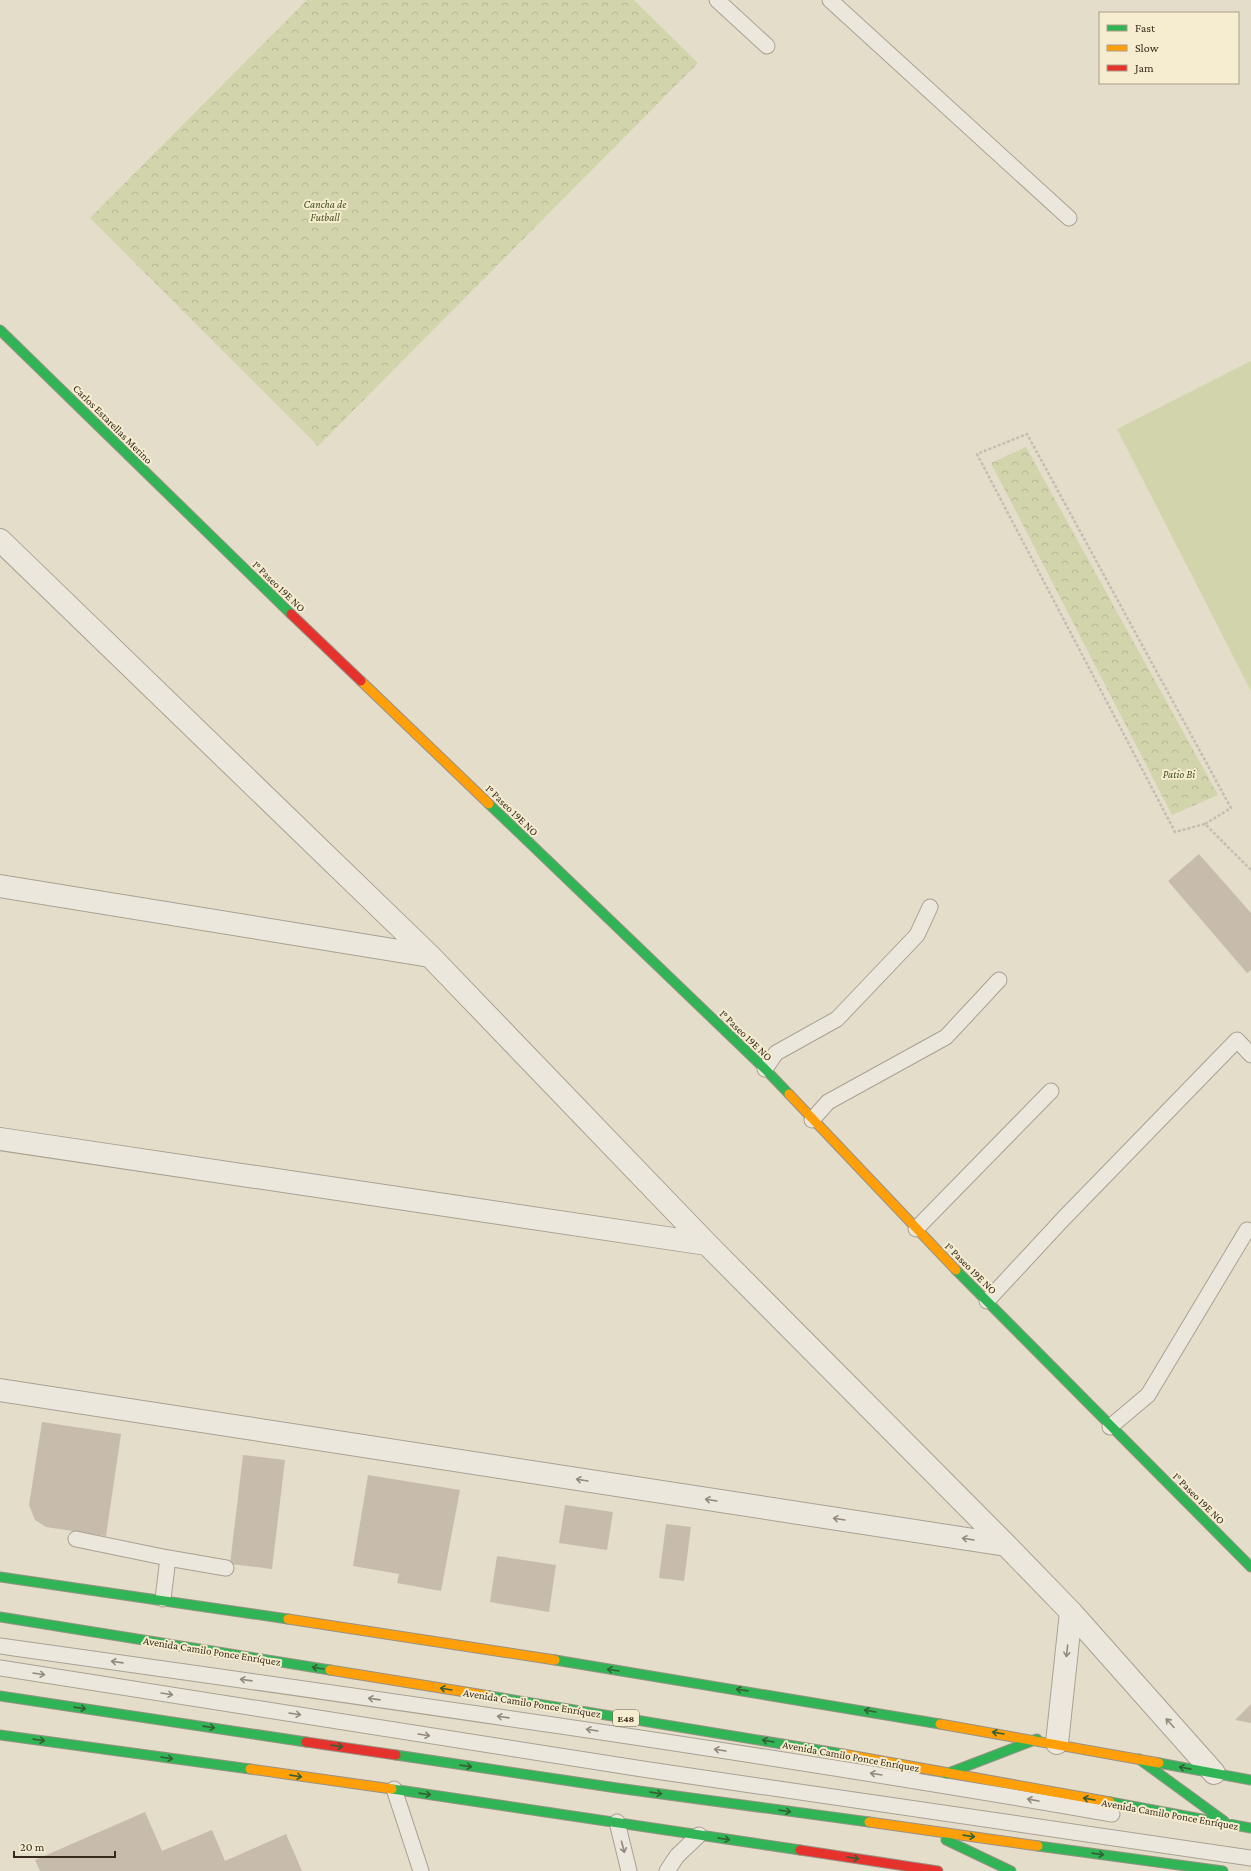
<svg xmlns="http://www.w3.org/2000/svg" width="1251" height="1871" font-family="'Crimson Pro',serif">
	<style>
		.park { fill: url(#park-crowns) }
		.garden { fill: #d2d4ac }
		.building { fill: #c7bbab }
		.lines { fill: none; stroke-linecap: round; stroke-linejoin: round }
		.lane-casing { stroke: #a8a194; stroke-width: 17 }
		.street-casing { stroke: #a8a194; stroke-width: 24 }
		.fast-casing { stroke: #989184; stroke-width: 11 }
		.slow-casing { stroke: #989184; stroke-width: 11 }
		.jam-casing { stroke: #989184; stroke-width: 11 }
		.path { stroke: #c3beb3; stroke-width: 2.5; stroke-dasharray: 3 2; stroke-linecap: butt }
		.lane { stroke: #ece7dc; stroke-width: 15 }
		.street { stroke: #ece7dc; stroke-width: 22 }
		.fast { stroke: #30b455; stroke-width: 9 }
		.slow { stroke: #ff9f0a; stroke-width: 9 }
		.jam { stroke: #e5322d; stroke-width: 9 }
		.oneway { stroke: #92887c }
		.oneway2 { stroke: #346133 }
		.labels { text-anchor: middle; dominant-baseline: central; stroke-width: 4; stroke-linejoin: round; paint-order: stroke }
		.shield { fill: #f6eccf; stroke: #706452; stroke-width: 1 }
		.shield-label { font-size: 10px; font-weight: bold; fill: #372a1c }
		.park-label { font-size: 11px; font-style: italic; fill: #465322; stroke: #f6eccf }
		.street-label { font-size: 11px; fill: #372a1c; stroke: #f6eccf }
	</style>
	<defs>
		<pattern id="park-crowns" width="20" height="18" patternUnits="userSpaceOnUse"><rect width="20" height="18" fill="#d2d4ac"/><path d="M2 6a3 3 0 1 1 6 0M12 15a3 3 0 1 1 6 0" fill="none" stroke="#b5b693"/></pattern>
	</defs>
	<rect width="100%" height="100%" fill="#e4ddca"/>
	<path class="park" d="M 307,0 L 634,0 L 698,63 L 318,446 L 90,218 Z
		M 1026,447 L 1218,795 L 1172,815 L 991,463 Z"/>
	<path class="garden" d="M 1251,361 L 1251,691 L 1117,429 Z"/>
	<path class="building" d="M 1199,854 L 1251,913 L 1251,970 L 1247,973 L 1168,881 Z
		M 42,1422 L 121,1434 L 106,1536 L 46,1527 L 35,1520 L 29,1505 Z
		M 243,1455 L 285,1460 L 272,1569 L 230,1564 Z
		M 368,1475 L 460,1490 L 441,1591 L 397,1583 L 399,1574 L 353,1566 Z
		M 565,1505 L 613,1512 L 607,1550 L 559,1543 Z
		M 666,1524 L 691,1527 L 684,1581 L 659,1578 Z
		M 497,1556 L 556,1565 L 549,1612 L 490,1602 Z
		M 1251,1704 L 1251,1723 L 1235,1720 Z
		M 145,1812 L 162,1851 L 212,1830 L 225,1861 L 286,1834 L 302,1871 L 40,1871 L 35,1860 Z"/>
	<g class="lines">
		<g class="lane-casing">
			<path id="lane" d="M 717,0 L 767,46
				M 830,0 L 1069,218
				M 765,1069 L 776,1053 L 837,1019 L 917,935 L 930,907
				M 812,1120 L 828,1102 L 946,1037 L 999,980
				M 916,1229 L 1051,1091
				M 987,1301 L 1064,1218 L 1237,1040 L 1251,1055
				M 1110,1427 L 1148,1395 L 1247,1230
				M 76,1539 L 168,1558 L 163,1599
				M 168,1558 L 226,1568
				M 0,1646 C 371,1698 743,1750 1112,1814
				M 0,1668 L 649,1770 L 1251,1858
				M 394,1789 L 421,1871
				M 617,1822 L 629,1871
				M 667,1871 L 677,1856 L 699,1835"/>
		</g>
		<g class="street-casing">
			<path id="street" d="M 0,540 L 430,956 L 707,1244 L 1006,1545 L 1071,1612 L 1214,1773
				M 0,886 L 430,956
				M 0,1139 L 707,1244
				M 0,1390 L 1006,1545
				M 1057,1743 L 1071,1612"/>
		</g>
		<g class="fast-casing">
			<path id="fast" d="M 0,330 L 291,614
				M 489,804 L 765,1069 L 789,1094
				M 956,1270 L 1251,1567
				M 0,1577 L 288,1619
				M 0,1617 L 330,1670
				M 555,1660 L 940,1724
				M 0,1696 L 306,1742
				M 490,1696 L 843,1754
				M 0,1735 L 250,1769
				M 396,1755 L 617,1788 L 869,1822
				M 1139,1759 L 1224,1821
				M 1159,1763 L 1251,1780
				M 946,1774 L 1037,1739
				M 392,1789 L 800,1850
				M 1110,1802 L 1251,1828
				M 946,1840 L 1011,1871
				M 1038,1846 L 1223,1871"/>
		</g>
		<g class="slow-casing">
			<path id="slow" d="M 361,681 L 489,804
				M 789,1094 L 956,1270
				M 288,1619 L 555,1660
				M 330,1670 L 490,1696
				M 940,1724 L 1159,1763
				M 843,1754 L 1110,1802
				M 250,1769 L 392,1789
				M 869,1822 L 1038,1846"/>
		</g>
		<g class="jam-casing">
			<path id="jam" d="M 291,614 L 361,681
				M 306,1742 L 396,1755
				M 800,1850 L 938,1871"/>
		</g>
		<path class="path" d="M 1205,824 L 1231,808 L 1027,434 L 977,454 L 1175,832 L 1205,824 L 1251,870"/>
		<use href="#lane" class="lane"/>
		<use href="#street" class="street"/>
		<use href="#fast" class="fast"/>
		<use href="#slow" class="slow"/>
		<use href="#jam" class="jam"/>
	</g>
	<defs><path id="oneway-shaft" d="M-6 0H5M1.5-3L5.5 0L1.5 3" fill="none" stroke-width="1.6" stroke-linecap="round" stroke-linejoin="round"/></defs>
	<g class="oneway">
		<use href="#oneway-shaft" transform="translate(582 1480) rotate(-171)"/>
		<use href="#oneway-shaft" transform="translate(711 1500) rotate(-171)"/>
		<use href="#oneway-shaft" transform="translate(839 1519) rotate(-171)"/>
		<use href="#oneway-shaft" transform="translate(968 1539) rotate(-171)"/>
		<use href="#oneway-shaft" transform="translate(1067 1651) rotate(96)"/>
		<use href="#oneway-shaft" transform="translate(117 1662) rotate(-172)"/>
		<use href="#oneway-shaft" transform="translate(39 1674) rotate(9)"/>
		<use href="#oneway-shaft" transform="translate(246 1680) rotate(-172)"/>
		<use href="#oneway-shaft" transform="translate(167 1694) rotate(9)"/>
		<use href="#oneway-shaft" transform="translate(374 1699) rotate(-172)"/>
		<use href="#oneway-shaft" transform="translate(295 1714) rotate(9)"/>
		<use href="#oneway-shaft" transform="translate(503 1717) rotate(-172)"/>
		<use href="#oneway-shaft" transform="translate(1170 1723) rotate(-132)"/>
		<use href="#oneway-shaft" transform="translate(592 1730) rotate(-171)"/>
		<use href="#oneway-shaft" transform="translate(424 1735) rotate(9)"/>
		<use href="#oneway-shaft" transform="translate(720 1750) rotate(-171)"/>
		<use href="#oneway-shaft" transform="translate(876 1774) rotate(-171)"/>
		<use href="#oneway-shaft" transform="translate(1033 1800) rotate(-170)"/>
		<use href="#oneway-shaft" transform="translate(623 1847) rotate(75)"/>
	</g>
	<g class="oneway2">
		<use href="#oneway-shaft" transform="translate(318 1668) rotate(-171)"/>
		<use href="#oneway-shaft" transform="translate(613 1670) rotate(-171)"/>
		<use href="#oneway-shaft" transform="translate(446 1689) rotate(-171)"/>
		<use href="#oneway-shaft" transform="translate(742 1690) rotate(-172)"/>
		<use href="#oneway-shaft" transform="translate(80 1708) rotate(8)"/>
		<use href="#oneway-shaft" transform="translate(870 1711) rotate(-170)"/>
		<use href="#oneway-shaft" transform="translate(209 1727) rotate(8)"/>
		<use href="#oneway-shaft" transform="translate(998 1733) rotate(-170)"/>
		<use href="#oneway-shaft" transform="translate(39 1740) rotate(8)"/>
		<use href="#oneway-shaft" transform="translate(768 1741) rotate(-170)"/>
		<use href="#oneway-shaft" transform="translate(337 1746) rotate(8)"/>
		<use href="#oneway-shaft" transform="translate(167 1758) rotate(8)"/>
		<use href="#oneway-shaft" transform="translate(466 1766) rotate(8)"/>
		<use href="#oneway-shaft" transform="translate(1185 1768) rotate(-169)"/>
		<use href="#oneway-shaft" transform="translate(296 1776) rotate(8)"/>
		<use href="#oneway-shaft" transform="translate(656 1793) rotate(8)"/>
		<use href="#oneway-shaft" transform="translate(425 1794) rotate(8)"/>
		<use href="#oneway-shaft" transform="translate(1089 1799) rotate(-170)"/>
		<use href="#oneway-shaft" transform="translate(785 1811) rotate(8)"/>
		<use href="#oneway-shaft" transform="translate(969 1836) rotate(8)"/>
		<use href="#oneway-shaft" transform="translate(724 1839) rotate(9)"/>
		<use href="#oneway-shaft" transform="translate(1098 1854) rotate(8)"/>
		<use href="#oneway-shaft" transform="translate(853 1858) rotate(9)"/>
	</g>
	<g class="labels">
		<rect class="shield" x="613" y="1710" width="26" height="16" rx="3"/>
		<g class="shield-label">
			<text x="626" y="1718">E48</text>
		</g>
		<g class="park-label">
			<text x="325" y="204">Cancha de<tspan x="325" dy="13">Futball</tspan></text>
			<text x="1179" y="774">Patio Bi</text>
		</g>
		<g class="street-label">
			<text transform="translate(113 424) rotate(45)">Carlos Estarellas Merino</text>
			<text transform="translate(279 586) rotate(44)">1° Paseo 19E NO</text>
			<text transform="translate(512 810) rotate(44)">1° Paseo 19E NO</text>
			<text transform="translate(746 1035) rotate(44)">1° Paseo 19E NO</text>
			<text transform="translate(971 1268) rotate(45)">1° Paseo 19E NO</text>
			<text transform="translate(1199 1498) rotate(45)">1° Paseo 19E NO</text>
			<text transform="translate(212 1651) rotate(9)">Avenida Camilo Ponce Enríquez</text>
			<text transform="translate(532 1703) rotate(9)">Avenida Camilo Ponce Enríquez</text>
			<text transform="translate(851 1756) rotate(10)">Avenida Camilo Ponce Enríquez</text>
			<text transform="translate(1170 1814) rotate(10)">Avenida Camilo Ponce Enríquez</text>
		</g>
	</g>
	<rect x="1099" y="12" width="140" height="72" fill="#f6eccf" stroke="#aa9e87"/>
	<rect x="1107" y="25" width="20" height="6" fill="#30b455" stroke="#aa9e87"/>
	<text x="1135" y="32" font-size="12" fill="#372a1c">Fast</text>
	<rect x="1107" y="45" width="20" height="6" fill="#ff9f0a" stroke="#aa9e87"/>
	<text x="1135" y="52" font-size="12" fill="#372a1c">Slow</text>
	<rect x="1107" y="65" width="20" height="6" fill="#e5322d" stroke="#aa9e87"/>
	<text x="1135" y="72" font-size="12" fill="#372a1c">Jam</text>
	<path d="M14 1851v6h101v-6" fill="none" stroke="#372a1c" stroke-width="2"/>
	<text x="20" y="1851" font-size="12" fill="#372a1c" stroke="#f6eccf" stroke-width="3" paint-order="stroke">20 m</text>
</svg>
